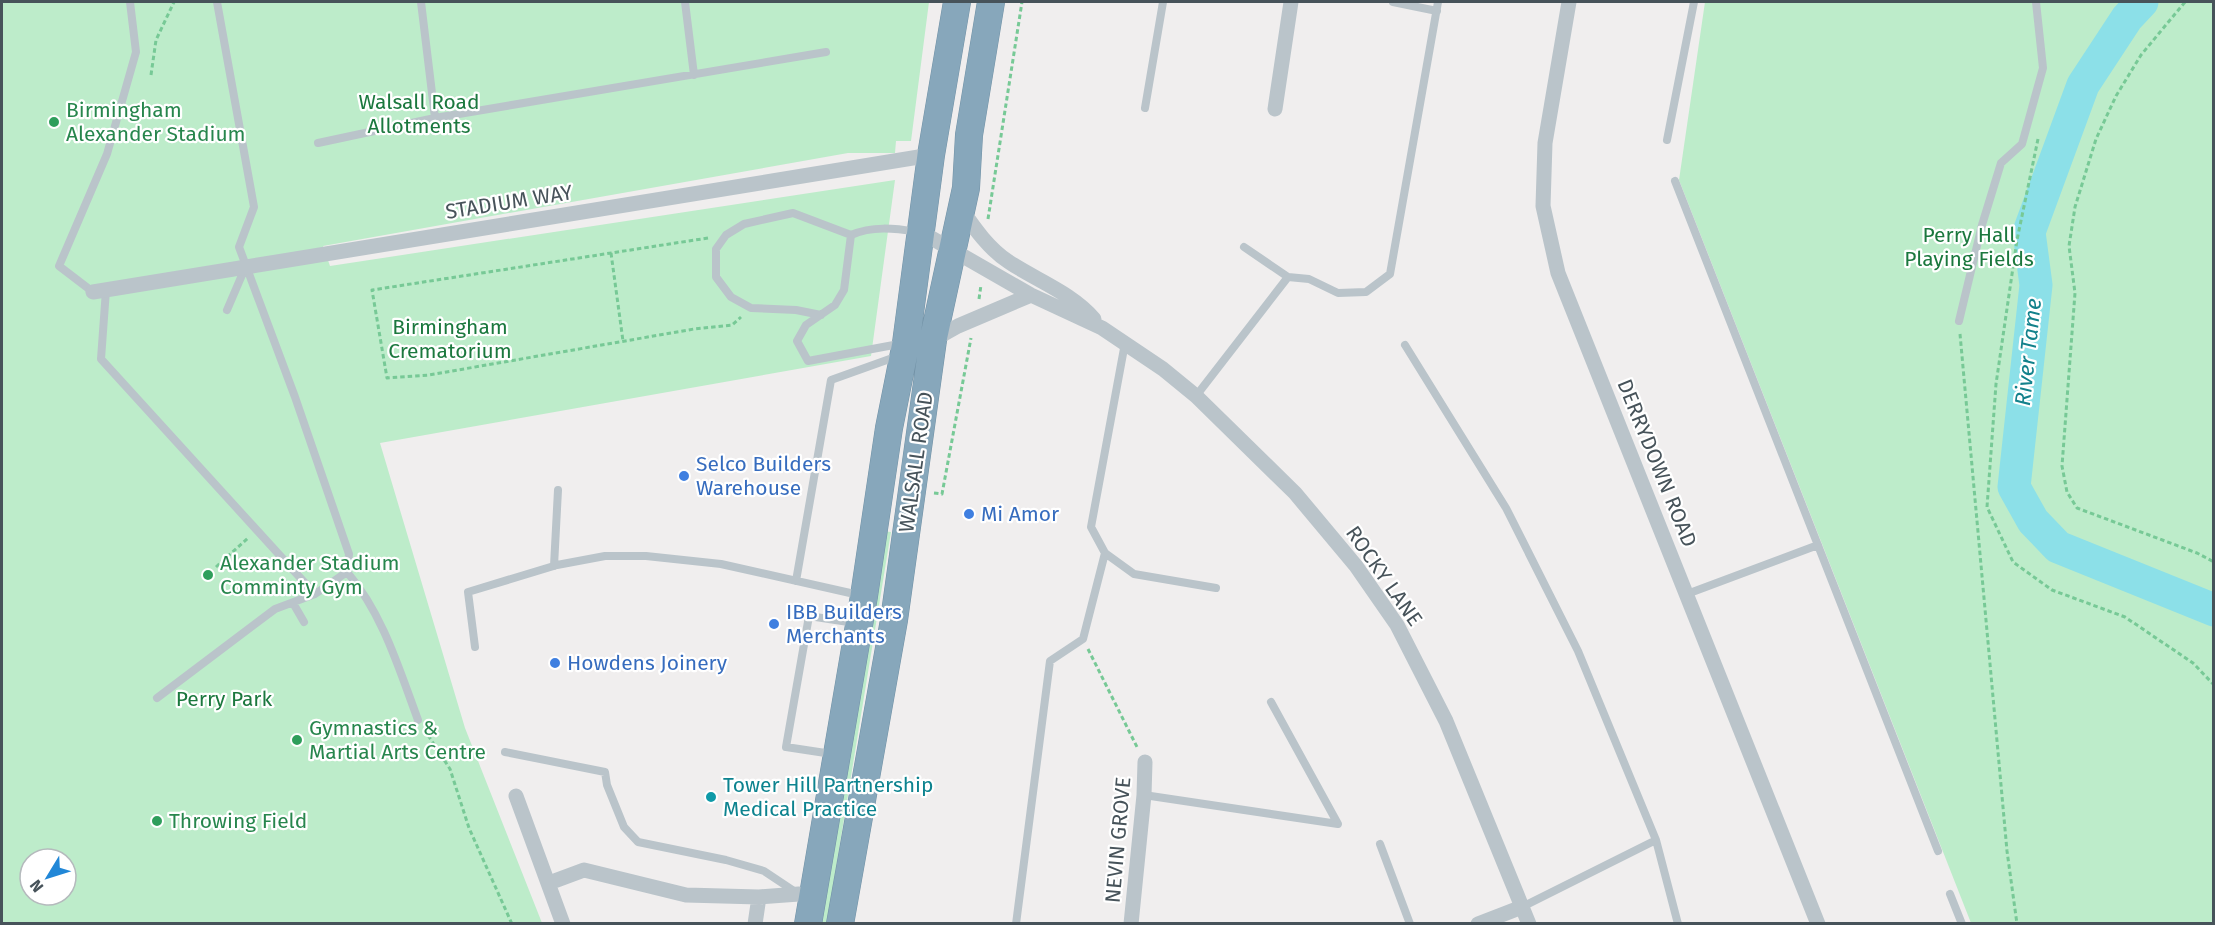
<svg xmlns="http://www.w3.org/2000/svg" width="2215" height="925" font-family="'Fira Sans',sans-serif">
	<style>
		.green { fill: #bdecca; fill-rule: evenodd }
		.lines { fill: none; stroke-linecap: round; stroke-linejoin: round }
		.river { stroke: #8ce0e8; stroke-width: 33 }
		.highway-casing { stroke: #7292a6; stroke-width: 28 }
		.path { stroke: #77c996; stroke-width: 3; stroke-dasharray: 4.5 3; stroke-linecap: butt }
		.lane { stroke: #bac4ca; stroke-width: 8 }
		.street { stroke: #bac4ca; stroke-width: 15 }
		.highway { stroke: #87a7bb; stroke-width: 27 }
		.leisure-dot { fill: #2e9e5b; stroke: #fff; stroke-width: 2 }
		.shop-dot { fill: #3f7fe0; stroke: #fff; stroke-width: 2 }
		.culture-dot { fill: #0f9aa8; stroke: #fff; stroke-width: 2 }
		.labels { text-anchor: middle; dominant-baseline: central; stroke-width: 4.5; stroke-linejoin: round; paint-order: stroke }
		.park-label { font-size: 21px; fill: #1b783e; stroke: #fff }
		.leisure-label { font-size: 21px; fill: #27864d; stroke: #fff; text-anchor: start }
		.street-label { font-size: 21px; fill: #47535a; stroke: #fff }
		.shop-label { font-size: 21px; fill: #366cbe; stroke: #fff; text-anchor: start }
		.culture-label { font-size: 21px; fill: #0d838f; stroke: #fff; text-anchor: start }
		.water-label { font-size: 22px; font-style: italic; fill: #12818b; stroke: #fff }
	</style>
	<rect width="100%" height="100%" fill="#f0eeee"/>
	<path class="green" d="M 2,2 L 929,2 L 911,141 L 896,141 L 895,153 L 848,153 L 323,246 L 330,266 L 895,180 L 871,356 L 380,443 L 465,728 L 542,923 L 2,923 ZM 30,859 L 66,859 L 66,895 L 30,895 Z
		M 1705,2 L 2213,2 L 2213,923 L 1971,923 L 1679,180 Z
		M 882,531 L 891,532 L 827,923 L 818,924 Z"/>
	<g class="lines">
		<path class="river" d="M 2142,2 L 2127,18 L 2083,85 L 2029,232 L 2036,285 L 2014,487 L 2033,521 L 2058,547 L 2214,610"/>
		<g class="highway-casing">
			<path id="highway" d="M 808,924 L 864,596 L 889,428 L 906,343 L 931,155 L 957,2
				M 840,924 L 894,620 L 933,340 L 966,188 L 969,135 L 991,2"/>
		</g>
		<path class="path" d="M 2185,2 L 2141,55 L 2116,96 L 2096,139 L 2075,207 L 2069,246 L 2075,293 L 2062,466 L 2067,492 L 2077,508 L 2197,553 L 2214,562
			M 151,75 L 156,40 L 174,2
			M 2038,139 L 2017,240 L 1996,384 L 1987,507 L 2013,562 L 2052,590 L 2125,617 L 2193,663 L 2214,685
			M 988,219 L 1022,2
			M 708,238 L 372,290 L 387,378 L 429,375 L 694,329 L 732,325 L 741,317
			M 611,253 L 623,341
			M 979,299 L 981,285
			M 1960,334 L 2007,851 L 2017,924
			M 934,493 L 942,494 L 971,338
			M 216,567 L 248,538
			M 1088,649 L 1137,747
			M 424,729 L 450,769 L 469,828 L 512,924"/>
		<path class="lane" d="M 421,2 L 435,118 L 826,52
			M 685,2 L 694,75
			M 1393,2 L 1437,11
			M 1145,108 L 1163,2
			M 1667,140 L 1694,2
			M 318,143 L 435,118
			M 1675,181 L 1938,851
			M 1288,277 L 1309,279 L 1338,293 L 1366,292 L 1390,274 L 1438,2
			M 106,290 L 101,359 L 315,594 L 347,572 L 349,554 L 295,397 L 239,247 L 254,207 L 217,2
			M 93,292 L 59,266 L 107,154 L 136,52 L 130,2
			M 227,310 L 245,268
			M 821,315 L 796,310 L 751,308 L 731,297 L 716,277 L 716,249 L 726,235 L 744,224 L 793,213 L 851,235
			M 1959,321 L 1982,225 L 2001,163 L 2022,144 L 2043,68 L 2036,2
			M 1125,343 L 1091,527 L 1105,553 L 1134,574 L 1216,588
			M 899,344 L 808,361 L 797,341 L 806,325 L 835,305 L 844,290 L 851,235 C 872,226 894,228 916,232
			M 1405,345 L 1506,508 L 1578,651 L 1656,840 L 1522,907
			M 1196,396 L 1288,277 L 1244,247
			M 554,566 L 558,490
			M 347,572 C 383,614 399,669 418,720
			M 796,581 L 831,380 L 898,356
			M 1687,594 L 1818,545
			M 293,603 L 304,622
			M 475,647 L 468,592 L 557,565 L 605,556 L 646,556 L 721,564 L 859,595
			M 157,698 L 275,609 L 315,594
			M 505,752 L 605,772 L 607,785 L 624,827 L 638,842 L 726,860 L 764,871 L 797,893
			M 832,754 L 786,747 L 809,616 L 855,623
			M 1144,795 L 1338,824 L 1271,702
			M 1656,840 L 1678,924
			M 1380,844 L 1410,924
			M 1950,894 L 1962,924
			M 1016,924 L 1050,661 L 1083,639 L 1105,553"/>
		<path class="street" d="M 1569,2 L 1545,143 L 1543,206 L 1558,273 L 1818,924
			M 1275,109 L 1291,2
			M 962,210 C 975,229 989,249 1009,262 C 1036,280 1072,293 1094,319
			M 921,232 L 1031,295 L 1102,328 L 1163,369 L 1196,396 L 1295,493 L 1356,566 L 1397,625 L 1446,721 L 1529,924
			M 93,292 L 931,155
			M 933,340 L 958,326 L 1031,295
			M 516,796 L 563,924
			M 549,883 L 584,870 L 686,895 L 759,897 L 799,894
			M 755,924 L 759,897
			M 1131,924 L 1144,795 L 1145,762
			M 1478,924 L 1522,907"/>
		<use href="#highway" class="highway"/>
	</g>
	<g class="leisure-dot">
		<circle cx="54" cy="122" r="6"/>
		<circle cx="208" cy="575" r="6"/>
		<circle cx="297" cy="740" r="6"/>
		<circle cx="157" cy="821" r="6"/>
	</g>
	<g class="shop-dot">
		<circle cx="684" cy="476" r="6"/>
		<circle cx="969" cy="514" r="6"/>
		<circle cx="774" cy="624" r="6"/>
		<circle cx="555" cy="663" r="6"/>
	</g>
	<circle class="culture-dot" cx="711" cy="797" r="6"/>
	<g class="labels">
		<g class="park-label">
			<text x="419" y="102">Walsall Road<tspan x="419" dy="24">Allotments</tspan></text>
			<text x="1969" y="235">Perry Hall<tspan x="1969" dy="24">Playing Fields</tspan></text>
			<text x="450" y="327">Birmingham<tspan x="450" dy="24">Crematorium</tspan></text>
			<text x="224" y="699">Perry Park</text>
		</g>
		<g class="leisure-label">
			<text x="66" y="110">Birmingham<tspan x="66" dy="24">Alexander Stadium</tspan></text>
			<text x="220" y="563">Alexander Stadium<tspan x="220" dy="24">Comminty Gym</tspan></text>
			<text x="309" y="728">Gymnastics &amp;<tspan x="309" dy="24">Martial Arts Centre</tspan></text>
			<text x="169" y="821">Throwing Field</text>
		</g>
		<g class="street-label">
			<text transform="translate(509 202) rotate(-9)">STADIUM WAY</text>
			<text transform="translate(916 462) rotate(-82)">WALSALL ROAD</text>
			<text transform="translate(1657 463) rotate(68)">DERRYDOWN ROAD</text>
			<text transform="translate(1384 576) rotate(55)">ROCKY LANE</text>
			<text transform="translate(1118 840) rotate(-85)">NEVIN GROVE</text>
		</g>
		<g class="shop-label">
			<text x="696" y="464">Selco Builders<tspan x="696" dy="24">Warehouse</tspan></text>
			<text x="981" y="514">Mi Amor</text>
			<text x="786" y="612">IBB Builders<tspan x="786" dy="24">Merchants</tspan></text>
			<text x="567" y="663">Howdens Joinery</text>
		</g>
		<g class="culture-label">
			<text x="723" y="785">Tower Hill Partnership<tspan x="723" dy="24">Medical Practice</tspan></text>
		</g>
		<g class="water-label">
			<text transform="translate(2028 352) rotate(-84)">River Tame</text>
		</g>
	</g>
	<rect width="2215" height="925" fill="none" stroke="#47535a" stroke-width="6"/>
	<g transform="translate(48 877) rotate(232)"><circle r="28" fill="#ffffff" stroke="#b5babd" stroke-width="1.5"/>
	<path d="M0-4.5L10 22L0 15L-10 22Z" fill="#2187d7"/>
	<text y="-9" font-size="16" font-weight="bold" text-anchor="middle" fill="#47535a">N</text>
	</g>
</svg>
